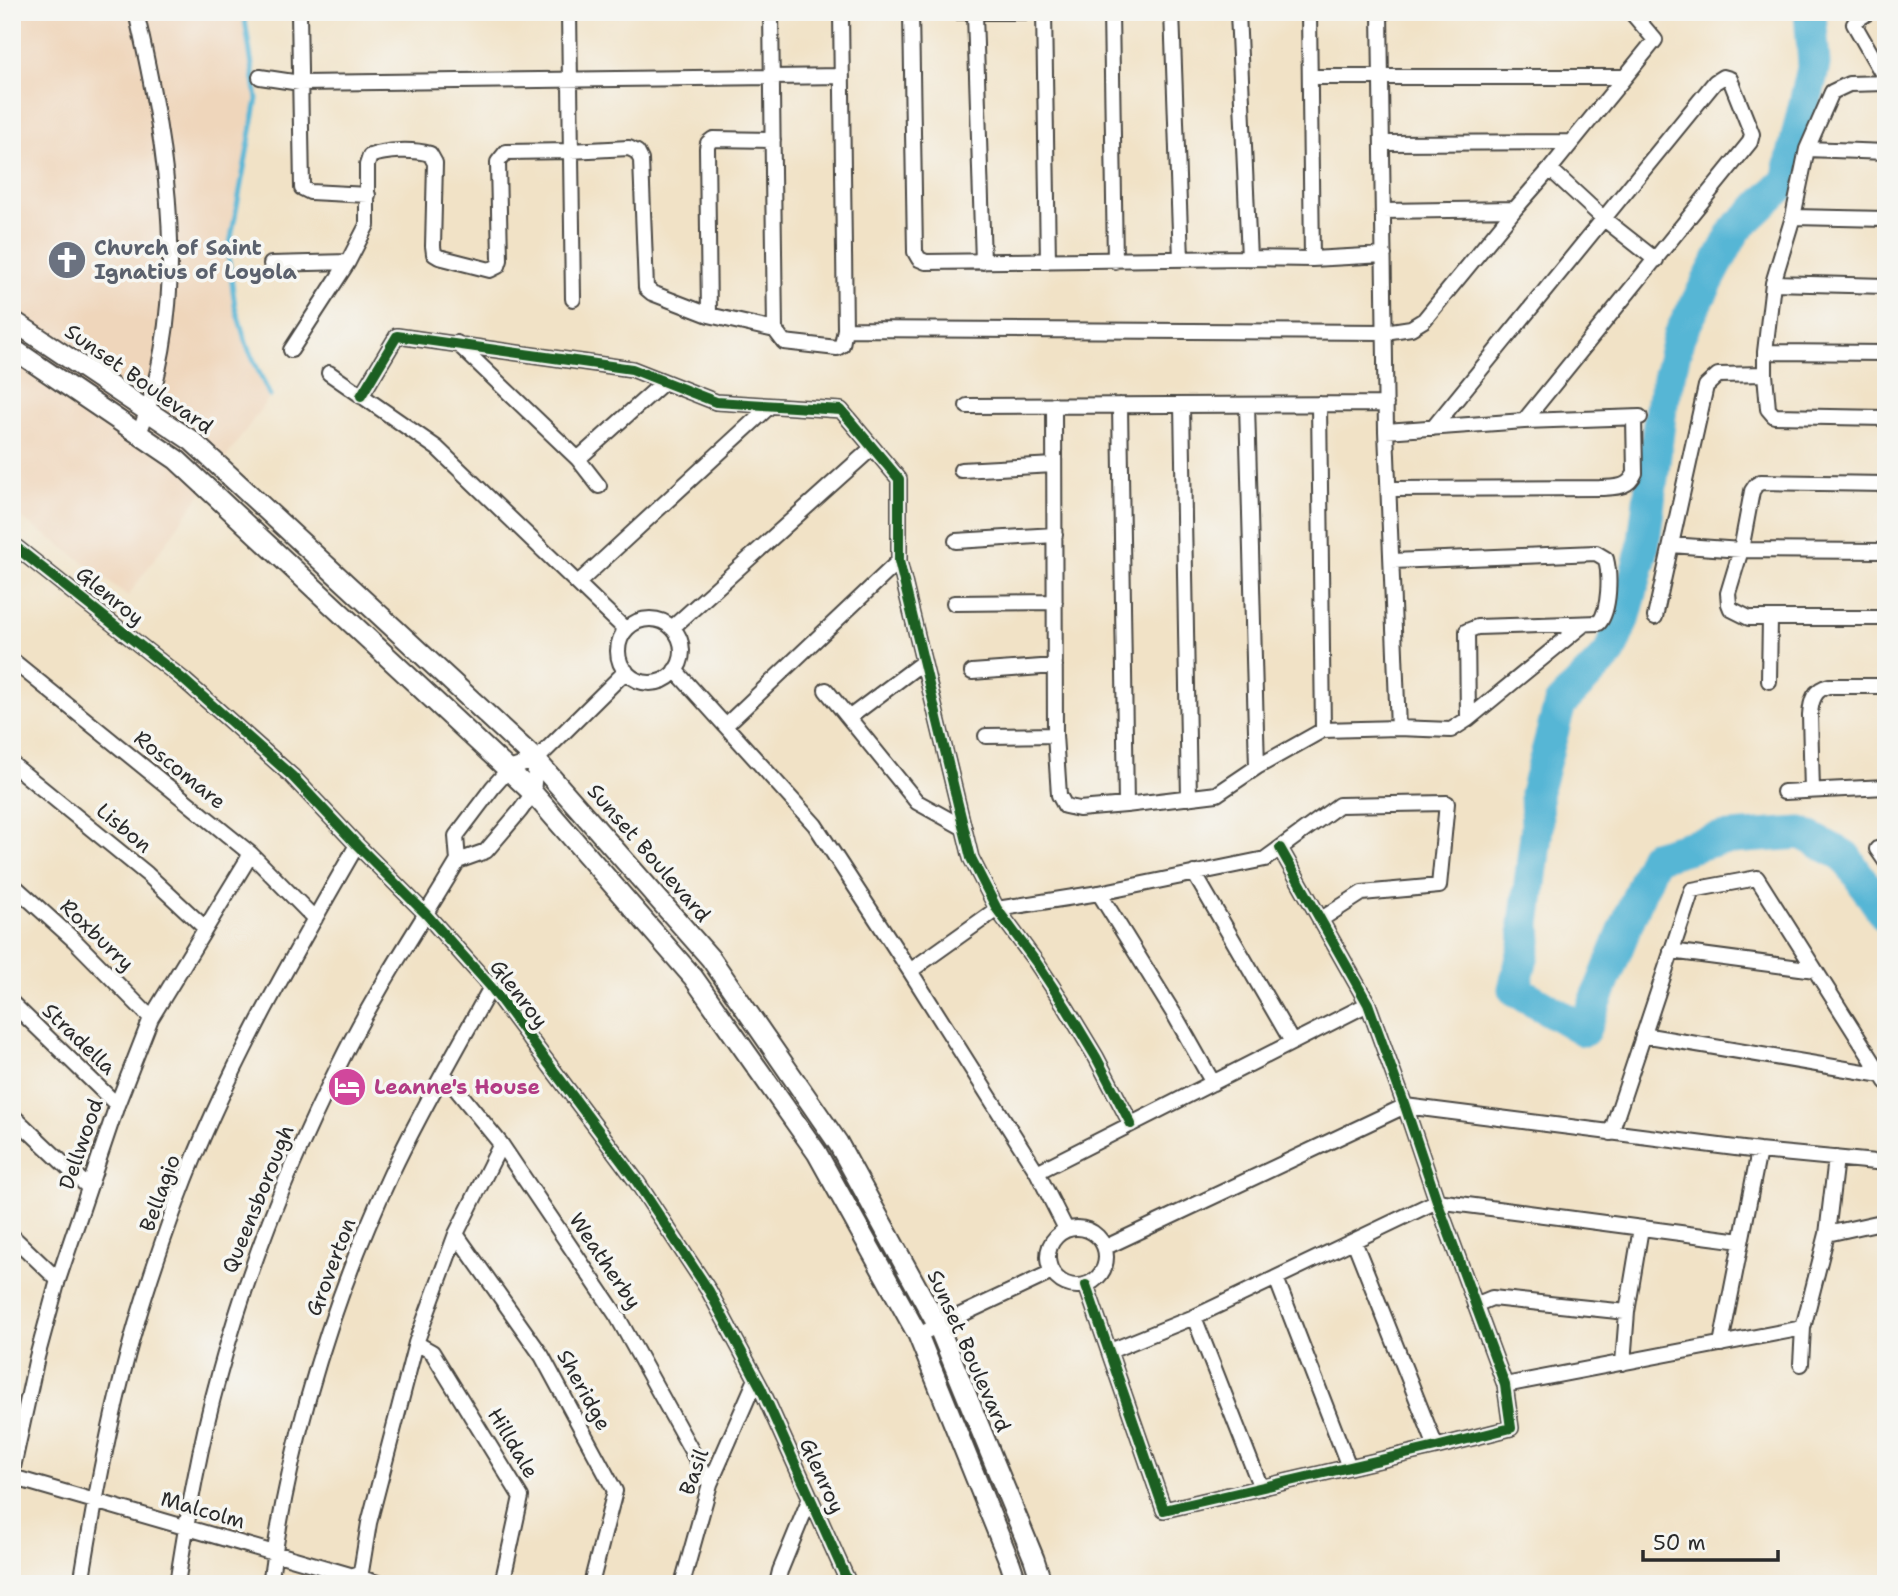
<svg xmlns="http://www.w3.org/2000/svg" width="1898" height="1596" font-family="'Shantell Sans',sans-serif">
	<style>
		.built { fill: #efd6bb }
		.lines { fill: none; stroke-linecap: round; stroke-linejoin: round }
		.stream { stroke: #57b6d5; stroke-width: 5 }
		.river { stroke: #57b6d5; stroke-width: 33 }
		.minor-casing { stroke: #494642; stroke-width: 18 }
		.secondary-casing { stroke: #494642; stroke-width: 23 }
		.minor { stroke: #fff; stroke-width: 14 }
		.secondary { stroke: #fff; stroke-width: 19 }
		.cycleway-casing { stroke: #f6f6f2; stroke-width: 15 }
		.cycleway { stroke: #1b5e20; stroke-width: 10 }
		.labels { text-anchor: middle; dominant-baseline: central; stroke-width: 7; stroke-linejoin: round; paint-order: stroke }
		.worship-label { font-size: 21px; font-weight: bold; fill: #5b616d; stroke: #f6f6f2; text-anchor: start }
		.street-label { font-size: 21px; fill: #2b2b2b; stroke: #f6f6f2 }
		.hotel-label { font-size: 21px; font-weight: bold; fill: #b23c85; stroke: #f6f6f2; text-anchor: start }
	</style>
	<rect width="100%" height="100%" fill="#f6f6f2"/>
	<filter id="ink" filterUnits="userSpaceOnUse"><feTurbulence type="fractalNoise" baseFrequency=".0143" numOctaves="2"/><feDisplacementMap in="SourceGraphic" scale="14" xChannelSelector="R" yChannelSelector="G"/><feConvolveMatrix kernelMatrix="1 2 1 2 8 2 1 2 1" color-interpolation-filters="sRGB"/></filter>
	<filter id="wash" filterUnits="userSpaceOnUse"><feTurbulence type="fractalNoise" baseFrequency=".00686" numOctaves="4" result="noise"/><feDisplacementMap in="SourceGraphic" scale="28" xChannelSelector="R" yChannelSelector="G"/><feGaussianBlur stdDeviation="1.57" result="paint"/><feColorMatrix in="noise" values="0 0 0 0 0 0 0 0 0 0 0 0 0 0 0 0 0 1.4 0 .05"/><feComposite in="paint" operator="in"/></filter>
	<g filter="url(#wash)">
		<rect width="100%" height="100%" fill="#f1e2c6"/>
		<path class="built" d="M 12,12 L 247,12 L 245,21 L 257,99 L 226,255 L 235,306 L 247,346 L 270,396 L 128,596 L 63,547 L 12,512 Z"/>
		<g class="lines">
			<path class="stream" d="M 247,12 L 245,20 L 257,99 L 228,254 L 235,306 L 247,346 L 270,396"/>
			<path class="river" d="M 1810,12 L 1814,64 L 1787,181 L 1735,230 L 1679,336 L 1661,408 L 1643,548 L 1626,612 L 1609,654 L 1560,704 L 1536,793 L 1537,827 L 1525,924 L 1526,942 L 1514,989 L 1584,1030 L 1654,857 L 1718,839 L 1801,833 L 1845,856 L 1886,916"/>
		</g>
	</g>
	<g filter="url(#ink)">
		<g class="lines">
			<g class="minor-casing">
				<path id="minor" d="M 136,12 C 168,151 192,298 139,434
					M 299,12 L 302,188 L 310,192 L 368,195
					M 569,12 L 573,299
					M 771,12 L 775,330 L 784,342 L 837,348 L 842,345 L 845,329 L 841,12
					M 911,12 L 915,252 L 919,259 L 926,262 L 1249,258 L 1312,259 L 1384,255
					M 935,12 L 1035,12
					M 1044,12 L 1048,261
					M 1111,12 L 1115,261
					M 1172,12 L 1181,259
					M 1238,12 L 1249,258
					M 1309,12 L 1312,259
					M 1380,12 L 1386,431 L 1398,728
					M 1869,12 L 1858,19 L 1854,24 L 1886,80
					M 975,14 L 983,262
					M 260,77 L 300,83 L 842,76
					M 1310,77 L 1625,77
					M 1886,83 L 1849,84 L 1832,92 L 1807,149 L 1793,217 L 1773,283 L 1765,352 L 1765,374 L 1768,409 L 1774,416 L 1886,418
					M 1382,143 L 1572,142
					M 1807,149 L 1886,152
					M 1550,169 L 1604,219 L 1656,260
					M 1383,211 L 1515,209
					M 1793,217 L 1886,219
					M 271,264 L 348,262
					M 1773,283 L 1886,286
					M 709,315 L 707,148 L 708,143 L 713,139 L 773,140
					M 845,329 L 1385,332 L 1411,328 L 1424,320 L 1515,209 L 1550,169 L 1655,40 L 1631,12
					M 457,343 L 578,459 L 599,486
					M 291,350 L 348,262 L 367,225 L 367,165 L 370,156 C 387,150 413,149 430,154 L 435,163 L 433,246 L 434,254 L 439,257 L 490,270 L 498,266 L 500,260 L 498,162 L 506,152 L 570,151 L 629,148 L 637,152 L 641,160 L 646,288 L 652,293 L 709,315 L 775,330
					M 1765,352 L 1886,353
					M 329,373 L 437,448 L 626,630
					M 361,396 L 397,336 L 632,369 L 716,402 L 841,410 L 899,479 L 899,561 L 971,858 L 997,909 L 1036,962 L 1067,1009 L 1096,1057 L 1131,1124
					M 1319,404 L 1323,730
					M 1054,405 L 1055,735 L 1059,795 L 1065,806 L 1079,809 L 1126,805 L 1217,794 L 1257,767 L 1323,730 L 1398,728 L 1451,730 L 1468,719 L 1584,624
					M 1120,405 L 1126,805
					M 1182,405 L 1189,798
					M 1247,405 L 1257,767
					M 967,406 L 1386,404
					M 1433,428 L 1715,82 L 1723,77 L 1730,79 L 1752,134 L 1750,142 L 1524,421
					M 1386,431 L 1524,421 L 1640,417
					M 578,459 L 664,382
					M 961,470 L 1054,465
					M 1886,484 L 1761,482 L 1756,485 L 1752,491 L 1741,550 L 1728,593 L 1729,604 L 1731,609 L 1749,618 L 1886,618
					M 1390,489 L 1600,488 C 1615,487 1628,489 1635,473 L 1634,418
					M 956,541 L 1055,535
					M 12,544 L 185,681 L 292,776 L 357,845 L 426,914 L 491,987 L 637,1182 L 709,1291 L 761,1388 L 849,1584
					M 1671,545 L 1741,550 L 1886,551
					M 1392,561 L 1596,553 L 1606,559 C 1610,575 1610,609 1599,623 L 1477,627 L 1467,631 L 1468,719
					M 578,583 L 770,406
					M 954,603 L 1055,602
					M 1655,617 L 1706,386 L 1718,375 L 1765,374
					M618 651a32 32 0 1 1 64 0a32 32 0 1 1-64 0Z
					M 672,628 L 872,448
					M 12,660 L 251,854 L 315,919
					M 675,670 L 815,825 L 910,971 L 1037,1172 L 1066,1229
					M 972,672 L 1055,666
					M 1769,681 L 1770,618
					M 826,690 L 917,802 L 964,828
					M 850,717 L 923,662
					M 726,725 L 899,561
					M 986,736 L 1055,735
					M 12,764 L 147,874 L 205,928
					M 1812,791 L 1810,715 C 1811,701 1814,689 1829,686 L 1886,686
					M 1784,792 L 1886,787
					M 1886,848 L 1877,849 L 1886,862
					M 458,861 L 456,836 L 493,787 L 509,769 L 536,760 L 626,671
					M 458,861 L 486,851 L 520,811 L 533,793 L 536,760
					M 1194,873 L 1292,1042
					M 12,884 L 74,940 L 151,1018
					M 1099,893 L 1174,1014 L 1213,1083
					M 1671,951 L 1815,970
					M 910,971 L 997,909 L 1099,893 L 1265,859 L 1339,805 L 1447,803 L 1439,886 L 1362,893 L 1320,920
					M 12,1003 L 117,1105
					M 1643,1035 L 1882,1075
					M 444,1074 L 501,1144 L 617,1316 L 710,1484
					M 12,1115 L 88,1187
					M 1611,1133 L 1692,890 L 1757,878 L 1886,1082
					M 1037,1172 L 1368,1004
					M1048 1257a29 29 0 1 1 58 0a29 29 0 1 1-58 0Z
					M 456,1234 L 542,1356 L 615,1491 L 591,1584
					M 1827,1234 L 1836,1158
					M 12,1236 L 58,1280
					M 1354,1241 L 1436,1447
					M 1106,1247 L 1405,1106 L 1759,1151 L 1886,1163
					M 1276,1278 L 1349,1467
					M 1086,1285 L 1164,1510 L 1436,1447 L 1511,1428 L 1505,1385 L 1437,1201 L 1405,1106 L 1368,1004 L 1280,848
					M 1475,1305 L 1492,1298 L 1627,1312
					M 1194,1317 L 1261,1488
					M 918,1335 L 1052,1272
					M 416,1343 L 432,1352 L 521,1497 L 502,1584
					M 1721,1344 L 1759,1151
					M 1110,1351 L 1194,1317 L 1437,1201 L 1741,1241
					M 1623,1363 L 1627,1312 L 1641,1228
					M 1801,1364 L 1803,1328
					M 1505,1385 L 1803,1328 L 1827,1234 L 1886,1221
					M 12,1472 L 37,1357 L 58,1280 L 117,1105 L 151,1018 L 251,854
					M 12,1477 L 381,1584
					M 81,1584 C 92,1516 104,1448 121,1381 C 135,1322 157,1256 178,1199 C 224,1075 291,959 357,845
					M 177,1584 C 188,1514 200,1443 219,1375 C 248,1267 290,1163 340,1063 C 374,993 418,928 458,861
					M 270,1584 C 289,1443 331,1303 391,1174 C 421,1110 457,1049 491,987
					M 359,1584 L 369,1523 L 416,1343 L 456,1234 L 501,1144
					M 682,1584 L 710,1484 L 756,1379
					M 777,1584 L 780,1571 L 810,1498"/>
			</g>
			<g class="secondary-casing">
				<path id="secondary" d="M 12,320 L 192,441 L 536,760 L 711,959 L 838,1143 L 938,1326 L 1034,1559 L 1042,1584
					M 12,348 L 177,460 L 533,793 L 693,977 L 817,1153 L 918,1335 L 1010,1563 L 1017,1584"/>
			</g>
			<use href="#minor" class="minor"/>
			<use href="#secondary" class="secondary"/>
			<g class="cycleway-casing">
				<path id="cycleway" d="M 361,396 L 397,336 L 632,369 L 716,402 L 841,410 L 899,479 L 899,561 L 971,858 L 997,909 L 1036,962 L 1067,1009 L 1096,1057 L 1131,1124
					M 12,544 L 185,681 L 292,776 L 357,845 L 426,914 L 491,987 L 637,1182 L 709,1291 L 761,1388 L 849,1584
					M 1086,1285 L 1164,1510 L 1436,1447 L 1511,1428 L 1505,1385 L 1437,1201 L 1405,1106 L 1368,1004 L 1280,848"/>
			</g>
			<use href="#cycleway" class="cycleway"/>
		</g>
	</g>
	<defs>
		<g id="church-disc" transform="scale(2.0125)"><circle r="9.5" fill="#6b7280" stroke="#f6f6f2"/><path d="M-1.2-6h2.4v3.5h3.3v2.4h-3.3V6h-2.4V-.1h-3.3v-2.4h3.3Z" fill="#fff"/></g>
		<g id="hotel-disc" transform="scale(2.0125)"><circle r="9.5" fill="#d1479c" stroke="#f6f6f2"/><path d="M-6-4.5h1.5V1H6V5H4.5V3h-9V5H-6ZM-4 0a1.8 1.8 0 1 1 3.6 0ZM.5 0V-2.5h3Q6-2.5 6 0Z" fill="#fff"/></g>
	</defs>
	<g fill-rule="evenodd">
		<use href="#church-disc" x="67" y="260"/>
		<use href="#hotel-disc" x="347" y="1087"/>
	</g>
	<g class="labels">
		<g class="worship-label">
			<text x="94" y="248">Church of Saint<tspan x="94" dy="24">Ignatius of Loyola</tspan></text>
		</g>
		<g class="street-label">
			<text transform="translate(139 379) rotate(35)">Sunset Boulevard</text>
			<text transform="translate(110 596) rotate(39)">Glenroy</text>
			<text transform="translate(180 770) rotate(39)">Roscomare</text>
			<text transform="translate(124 828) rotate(40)">Lisbon</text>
			<text transform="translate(649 853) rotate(49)">Sunset Boulevard</text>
			<text transform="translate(97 935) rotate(44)">Roxburry</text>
			<text transform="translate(519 994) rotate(52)">Glenroy</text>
			<text transform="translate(79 1039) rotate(44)">Stradella</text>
			<text transform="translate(81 1144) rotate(-71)">Dellwood</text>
			<text transform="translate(160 1193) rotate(-70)">Bellagio</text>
			<text transform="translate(258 1199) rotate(-68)">Queensborough</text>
			<text transform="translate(605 1261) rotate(56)">Weatherby</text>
			<text transform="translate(331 1267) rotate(-69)">Groverton</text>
			<text transform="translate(969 1351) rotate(66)">Sunset Boulevard</text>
			<text transform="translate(584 1390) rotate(61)">Sheridge</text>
			<text transform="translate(513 1443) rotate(59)">Hilldale</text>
			<text transform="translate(694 1472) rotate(-70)">Basil</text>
			<text transform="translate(822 1476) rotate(66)">Glenroy</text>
			<text transform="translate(203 1510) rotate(16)">Malcolm</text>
		</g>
		<g class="hotel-label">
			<text x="374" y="1087">Leanne's House</text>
		</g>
	</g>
	<rect width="1898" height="1596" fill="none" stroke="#f6f6f2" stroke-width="42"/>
	<path d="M1643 1550v10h135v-10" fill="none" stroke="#2b2b2b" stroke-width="3.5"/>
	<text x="1653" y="1550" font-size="21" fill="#2b2b2b" stroke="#f6f6f2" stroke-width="5" paint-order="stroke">50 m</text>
</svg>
